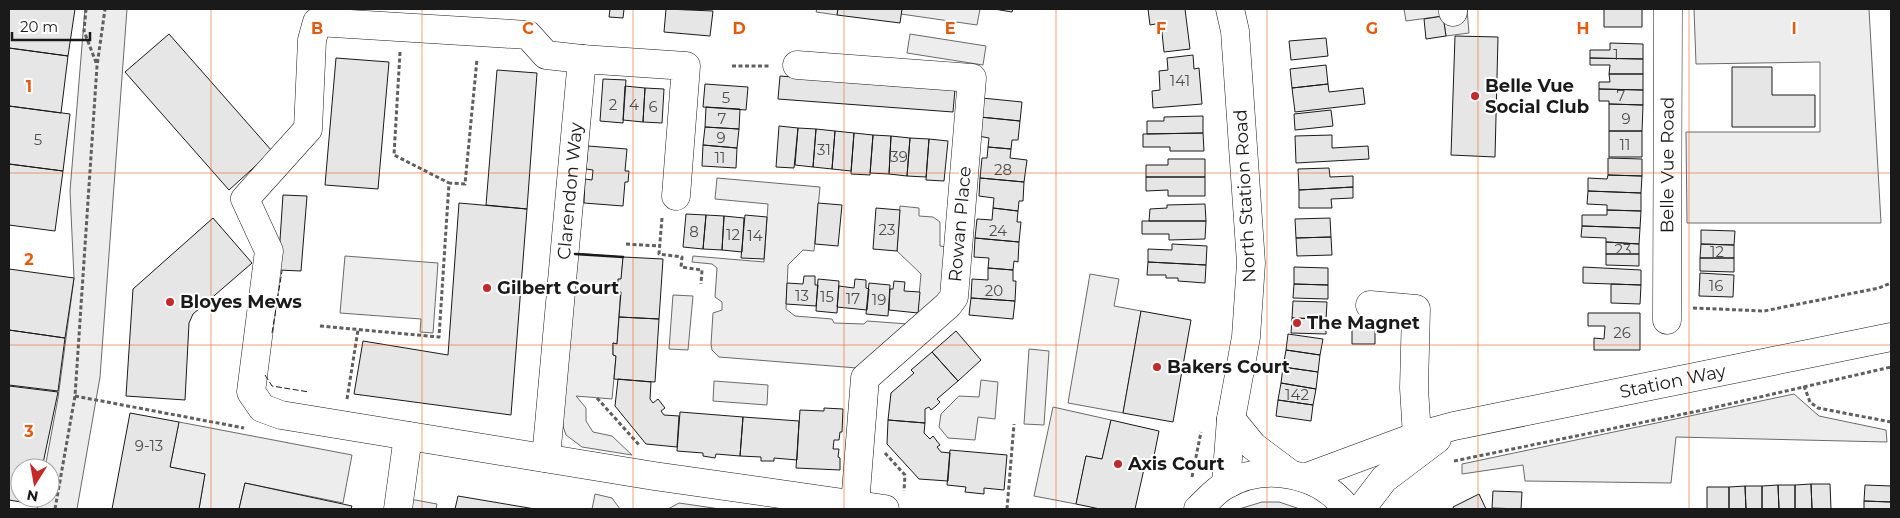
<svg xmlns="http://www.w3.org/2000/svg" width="1900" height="518" font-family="Montserrat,sans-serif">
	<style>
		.built { fill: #ededed; stroke: #6a6a6a }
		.building { fill: #e6e6e6; stroke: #1a1a1a }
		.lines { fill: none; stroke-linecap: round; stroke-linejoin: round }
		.minor-casing { stroke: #1a1a1a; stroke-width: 29 }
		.major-casing { stroke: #1a1a1a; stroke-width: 29 }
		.path { stroke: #5f5f5f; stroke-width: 3; stroke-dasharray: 4 2.5; stroke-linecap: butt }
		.minor { stroke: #fff; stroke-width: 28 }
		.major { stroke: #fff; stroke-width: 28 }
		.fence { stroke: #1a1a1a; stroke-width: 1; stroke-dasharray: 6 2.5; stroke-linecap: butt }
		.wall { stroke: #1a1a1a; stroke-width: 2.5 }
		.grid { fill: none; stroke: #e8590c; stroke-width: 1; stroke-opacity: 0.55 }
		.poi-dot { fill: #c62828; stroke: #fff; stroke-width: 2 }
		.labels { text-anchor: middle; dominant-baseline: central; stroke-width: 4; stroke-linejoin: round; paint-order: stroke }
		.number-label { font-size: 15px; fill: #4d4d4d }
		.poi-label { font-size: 18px; font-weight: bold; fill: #1a1a1a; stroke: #fff; text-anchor: start }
		.street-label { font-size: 18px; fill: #1a1a1a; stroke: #fff }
		.grid-label { font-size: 16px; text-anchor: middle; font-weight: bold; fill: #e8590c; stroke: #fff; stroke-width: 4; stroke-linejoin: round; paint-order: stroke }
	</style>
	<rect width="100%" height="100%" fill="#fff"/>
	<path class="built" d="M 85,9 L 127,9 L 100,377 L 77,509 L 37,509 L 39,498 L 50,498 L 50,468 L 45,468 L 58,398 L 74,278 L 70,191 Z
		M 817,9 L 838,9 L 837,15 L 816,12 Z
		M 902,9 L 980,9 L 977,25 L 901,14 Z
		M 1404,9 L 1467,9 L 1469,33 L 1446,36 L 1443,16 L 1406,21 Z
		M 1694,9 L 1869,9 L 1881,223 L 1687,223 L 1686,132 L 1820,132 L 1820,62 L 1696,64 Z
		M 910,34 L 986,46 L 983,65 L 907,53 Z
		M 717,178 L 820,187 L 814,251 L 803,250 L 788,265 L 786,309 L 795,316 L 832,319 L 834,323 L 864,324 L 867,321 L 908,324 L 917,317 L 921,274 L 897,251 L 900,206 L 919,208 L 919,216 L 933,217 L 940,222 L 940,246 L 948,247 L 942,297 L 866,365 L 857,368 L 719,357 L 712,350 L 711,344 L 713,313 L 722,310 L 722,302 L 715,297 L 717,268 L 712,264 L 692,262 L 693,256 L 764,262 L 768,204 L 715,199 Z
		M 575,253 L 623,257 L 617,344 L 613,343 L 613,355 L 616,356 L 612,399 L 576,396 L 586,408 L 586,421 L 593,432 L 612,436 L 632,455 L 582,447 L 566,435 L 563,426 L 562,417 Z
		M 345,256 L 438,263 L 433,333 L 420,332 L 421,319 L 340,313 Z
		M 1090,274 L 1119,279 L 1114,306 L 1141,311 L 1123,413 L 1068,403 Z
		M 673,295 L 693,296 L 688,350 L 669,349 Z
		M 1029,349 L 1049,351 L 1044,425 L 1024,424 Z
		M 981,380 L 998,382 L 995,419 L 978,417 L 975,440 L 948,438 L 939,427 L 941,414 L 959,396 L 979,397 Z
		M 714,381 L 768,385 L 767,405 L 713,401 Z
		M 1794,394 L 1819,416 L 1886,430 L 1887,442 L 1676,437 L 1671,483 L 1525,481 L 1523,465 L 1462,474 L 1462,464 Z
		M 1053,407 L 1111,420 L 1102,459 L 1086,456 L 1076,504 L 1034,496 Z
		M 179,422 L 352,455 L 343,503 L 245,483 L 239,509 L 199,509 L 205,474 L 170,467 Z
		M 595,494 L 612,498 L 620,509 L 592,509 Z
		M 388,495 L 437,504 L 436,509 L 386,509 Z
		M 1262,502 L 1279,502 L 1300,509 L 1239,509 Z
		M 679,503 L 720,509 L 668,509 Z"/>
	<path class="building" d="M 9,9 L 75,9 L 68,56 L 9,48 Z
		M 610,9 L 624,9 L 623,18 L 609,17 Z
		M 666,9 L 713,11 L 710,36 L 664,32 Z
		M 838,9 L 902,9 L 900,23 L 837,15 Z
		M 994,9 L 1013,9 L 1012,12 Z
		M 1148,9 L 1185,9 L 1190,49 L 1164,52 L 1161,23 L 1150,25 Z
		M 1604,9 L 1642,9 L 1642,27 L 1604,27 Z
		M 1443,16 L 1446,36 L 1426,39 L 1424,19 Z
		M 169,34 L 272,151 L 229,190 L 125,72 Z
		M 1455,36 L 1498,37 L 1495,157 L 1451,155 Z
		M 1326,38 L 1328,56 L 1291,60 L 1289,41 Z
		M 1610,43 L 1643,44 L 1643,59 L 1590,58 L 1590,50 L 1610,50 Z
		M 9,48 L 68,56 L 61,113 L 9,106 Z
		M 1193,55 L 1194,69 L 1199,68 L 1202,104 L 1153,108 L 1152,91 L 1160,90 L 1159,71 L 1168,70 L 1167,58 Z
		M 336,58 L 389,62 L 378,189 L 325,185 Z
		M 1590,58 L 1643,59 L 1643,74 L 1609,74 L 1610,65 L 1590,65 Z
		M 1326,65 L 1328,84 L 1292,88 L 1290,69 Z
		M 1732,67 L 1772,67 L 1772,95 L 1815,95 L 1815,127 L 1732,127 Z
		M 497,70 L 537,73 L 527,209 L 486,205 Z
		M 1609,74 L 1643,74 L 1643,90 L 1599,89 L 1599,82 L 1610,82 Z
		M 780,76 L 955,89 L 953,112 L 778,99 Z
		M 603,79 L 626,80 L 623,123 L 600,121 Z
		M 705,84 L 748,87 L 746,110 L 703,107 Z
		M 1328,84 L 1329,92 L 1363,88 L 1365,104 L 1295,112 L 1292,88 Z
		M 625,86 L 645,88 L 643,122 L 623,120 Z
		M 645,88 L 664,89 L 662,123 L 643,122 Z
		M 1599,89 L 1643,90 L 1643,105 L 1609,104 L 1609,101 L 1599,101 Z
		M 982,98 L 1022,102 L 1020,121 L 980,117 Z
		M 1609,104 L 1643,105 L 1642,131 L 1609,131 Z
		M 9,106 L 70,114 L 63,171 L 9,164 Z
		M 706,107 L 740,109 L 739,129 L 705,127 Z
		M 1331,110 L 1333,126 L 1295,130 L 1294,114 Z
		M 1203,116 L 1203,133 L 1147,134 L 1147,121 L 1164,121 L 1164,117 Z
		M 980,117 L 1020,121 L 1018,140 L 1012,140 L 1011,149 L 988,147 L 989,138 L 978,136 Z
		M 779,126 L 798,128 L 794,168 L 776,167 Z
		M 705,127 L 739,129 L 737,148 L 703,145 Z
		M 798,128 L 816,129 L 813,167 L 795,165 Z
		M 816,129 L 835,131 L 832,169 L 813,167 Z
		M 835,131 L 854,133 L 851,171 L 832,169 Z
		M 1609,131 L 1642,131 L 1642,157 L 1609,157 Z
		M 854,133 L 873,135 L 870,175 L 851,174 Z
		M 1203,133 L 1204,151 L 1170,151 L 1170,147 L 1143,147 L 1143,134 Z
		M 873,135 L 891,136 L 889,174 L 870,173 Z
		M 1332,135 L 1332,148 L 1368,146 L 1369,159 L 1296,163 L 1295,136 Z
		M 891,136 L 910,138 L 907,176 L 889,174 Z
		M 910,138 L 929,139 L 926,177 L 907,176 Z
		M 929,139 L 948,141 L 944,181 L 926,180 Z
		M 703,145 L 737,148 L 736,168 L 702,166 Z
		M 588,146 L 627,149 L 625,171 L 629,171 L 628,182 L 625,182 L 623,206 L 584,203 L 585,179 L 592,180 L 593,170 L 586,169 Z
		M 988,147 L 1011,149 L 1010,158 L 1027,160 L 1024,182 L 980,178 L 982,158 L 987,158 Z
		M 1608,158 L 1642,159 L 1642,176 L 1608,175 Z
		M 1168,159 L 1205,159 L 1205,177 L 1146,177 L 1146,165 L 1168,165 Z
		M 9,164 L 63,171 L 55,231 L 9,225 Z
		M 1329,168 L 1330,177 L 1353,176 L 1353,187 L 1299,190 L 1298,169 Z
		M 1608,175 L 1642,176 L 1641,193 L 1588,191 L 1588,178 L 1607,179 Z
		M 1146,177 L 1205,177 L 1205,196 L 1168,196 L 1168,190 L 1146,191 Z
		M 980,178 L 1024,182 L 1023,201 L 1019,201 L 1018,211 L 993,208 L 994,198 L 979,196 Z
		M 1353,187 L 1353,198 L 1331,199 L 1332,208 L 1299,208 L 1299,190 Z
		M 1588,191 L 1641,193 L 1641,211 L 1607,210 L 1607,205 L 1587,204 Z
		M 283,195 L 307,196 L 301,271 L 278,270 Z
		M 459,203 L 527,209 L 511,415 L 354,394 L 363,341 L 448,355 Z
		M 818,203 L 842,205 L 838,246 L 815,244 Z
		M 1205,204 L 1206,221 L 1149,221 L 1150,209 L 1167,208 L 1167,205 Z
		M 876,208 L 900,210 L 897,251 L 873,249 Z
		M 993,208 L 1018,211 L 1017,222 L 1021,222 L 1019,242 L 975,238 L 977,219 L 992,220 Z
		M 1607,210 L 1641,211 L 1640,228 L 1582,226 L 1582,215 L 1607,215 Z
		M 686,214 L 706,215 L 703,249 L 683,247 Z
		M 706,215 L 724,216 L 722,250 L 703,249 Z
		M 745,215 L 767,217 L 764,259 L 741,258 Z
		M 724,216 L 744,218 L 742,252 L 722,250 Z
		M 213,218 L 252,263 L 193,314 L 189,323 L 185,400 L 126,396 L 133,289 Z
		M 1330,218 L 1331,237 L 1296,238 L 1295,219 Z
		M 1142,221 L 1206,221 L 1205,239 L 1169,240 L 1169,234 L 1142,234 Z
		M 1582,226 L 1640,228 L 1639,244 L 1606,242 L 1606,238 L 1581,237 Z
		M 1701,230 L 1735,231 L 1734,245 L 1701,244 Z
		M 1331,237 L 1332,255 L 1297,256 L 1296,238 Z
		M 975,238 L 1019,242 L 1018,262 L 1014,261 L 1013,270 L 988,268 L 989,258 L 974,257 Z
		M 1606,242 L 1639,244 L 1639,254 L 1606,254 Z
		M 1172,244 L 1207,246 L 1206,265 L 1148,262 L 1148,249 L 1172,250 Z
		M 1701,244 L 1734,245 L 1734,258 L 1700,258 Z
		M 1606,254 L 1639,254 L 1639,266 L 1606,265 Z
		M 623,257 L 663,259 L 659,319 L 619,317 L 621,292 L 617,292 L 618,279 L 621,279 Z
		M 1700,258 L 1734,258 L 1734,272 L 1700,271 Z
		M 1148,262 L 1206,265 L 1205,283 L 1178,281 L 1178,278 L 1166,278 L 1166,275 L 1147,275 Z
		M 1294,267 L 1328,268 L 1328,285 L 1294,284 Z
		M 1583,267 L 1641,270 L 1641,285 L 1583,283 Z
		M 988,268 L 1013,270 L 1013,281 L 1016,281 L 1015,301 L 971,298 L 972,279 L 988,280 Z
		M 9,269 L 74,278 L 65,338 L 9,330 Z
		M 1700,273 L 1734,275 L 1733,297 L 1699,296 Z
		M 804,276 L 815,276 L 815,285 L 818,285 L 816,306 L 786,304 L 787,283 L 803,284 Z
		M 818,279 L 839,281 L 837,313 L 816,311 Z
		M 855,279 L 866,280 L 866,288 L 869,289 L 867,310 L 837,307 L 839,286 L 854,288 Z
		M 894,281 L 905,282 L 904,291 L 920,292 L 918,313 L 889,310 L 890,289 L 893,289 Z
		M 869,283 L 890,285 L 888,316 L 866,314 Z
		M 1294,284 L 1328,285 L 1328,299 L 1293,298 Z
		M 1611,284 L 1641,285 L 1640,304 L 1611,303 Z
		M 971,298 L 1015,301 L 1013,319 L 969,315 Z
		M 1293,301 L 1327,302 L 1326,319 L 1292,318 Z
		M 1141,311 L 1191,320 L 1173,422 L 1123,413 Z
		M 1588,313 L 1640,313 L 1640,350 L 1594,350 L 1594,338 L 1604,339 L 1605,326 L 1588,326 Z
		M 619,317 L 659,319 L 655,382 L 614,379 L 616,356 L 613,355 L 613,343 L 617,344 Z
		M 1292,318 L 1326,319 L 1326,334 L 1291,333 Z
		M 1352,325 L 1375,326 L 1375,344 L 1352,344 Z
		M 9,330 L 65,338 L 58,391 L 9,385 Z
		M 956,331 L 981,360 L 958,381 L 932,352 Z
		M 1288,334 L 1323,339 L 1320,355 L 1286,350 Z
		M 1286,350 L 1320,355 L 1318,372 L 1283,367 Z
		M 932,352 L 958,381 L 937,399 L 940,402 L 936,406 L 931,410 L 929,407 L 925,409 L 925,423 L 888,420 L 891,393 L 914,373 L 911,370 Z
		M 1283,367 L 1318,372 L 1316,389 L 1281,383 Z
		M 618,379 L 651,382 L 650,399 L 653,403 L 658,399 L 665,408 L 661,411 L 664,415 L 679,416 L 677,447 L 646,444 L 615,406 Z
		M 1281,383 L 1316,389 L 1313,405 L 1278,400 Z
		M 9,386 L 58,392 L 42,468 L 20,468 L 20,498 L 35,498 L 33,504 L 9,500 Z
		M 1278,400 L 1313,405 L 1311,421 L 1276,416 Z
		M 824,408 L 843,409 L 842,432 L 840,432 L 839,440 L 834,440 L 833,449 L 839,449 L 838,457 L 840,458 L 840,470 L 796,468 L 800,410 L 824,411 Z
		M 680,412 L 743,417 L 740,456 L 716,454 L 715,458 L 703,456 L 703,453 L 677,451 Z
		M 130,413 L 179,422 L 170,467 L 205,474 L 199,509 L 112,509 Z
		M 743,417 L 799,421 L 797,460 L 774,458 L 774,461 L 761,461 L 761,457 L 740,456 Z
		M 888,420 L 925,423 L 924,433 L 930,439 L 933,436 L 940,445 L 937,447 L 941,452 L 950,453 L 948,481 L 919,479 L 887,444 Z
		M 1111,420 L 1159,431 L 1151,471 L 1144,469 L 1135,509 L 1100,509 L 1076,504 L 1086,456 L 1102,459 Z
		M 950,450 L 1007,455 L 1004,490 L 984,488 L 984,494 L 965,492 L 966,487 L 947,485 Z
		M 245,483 L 352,506 L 351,509 L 239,509 Z
		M 1811,484 L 1830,484 L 1831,509 L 1812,509 Z
		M 1811,484 L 1812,509 L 1795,509 L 1795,485 Z
		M 1778,485 L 1779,509 L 1762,509 L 1762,486 Z
		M 1778,485 L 1795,485 L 1795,509 L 1779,509 Z
		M 1865,485 L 1891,486 L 1891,502 L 1864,501 Z
		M 1745,486 L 1746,509 L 1729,509 L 1729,487 Z
		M 1745,486 L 1762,486 L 1762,509 L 1746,509 Z
		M 1707,487 L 1729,487 L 1729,509 L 1707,509 Z
		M 1493,491 L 1522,492 L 1521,509 L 1492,508 Z
		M 1479,494 L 1486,509 L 1454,509 L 1453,507 Z
		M 458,496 L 535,509 L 455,509 Z
		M 1864,501 L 1891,502 L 1891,509 L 1864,509 Z"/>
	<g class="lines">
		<g class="minor-casing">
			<g id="minor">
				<path d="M 1453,9 L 1453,12"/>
				<path d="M 582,59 L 546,55 L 528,35 L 317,22 L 312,40 L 308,129 L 245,199 L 269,251 L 251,392 L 262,408 L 281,415 L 654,476 L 885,509"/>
				<path d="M 797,65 L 972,78 L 954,297 L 948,305 L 865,378 L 855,505"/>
				<path d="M 1370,305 L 1416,309 L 1414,388 L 1417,436"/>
				<path id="s1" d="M 1667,320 L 1668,9"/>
				<path d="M 1231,419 L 1253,446 L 1289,473"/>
				<path id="s2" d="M 546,458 L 582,59 L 686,66 L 676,196"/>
				<path d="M 1226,484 L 1231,419 L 1246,337 L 1251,263 L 1235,31 L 1230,9"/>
				<path d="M 398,509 L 408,436"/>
			</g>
		</g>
		<g class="major-casing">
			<g id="major">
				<path id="s3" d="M 1304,478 L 1417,436 L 1454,426 L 1891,337"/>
				<path d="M 1198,509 C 1207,501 1214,492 1224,486 C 1264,462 1320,472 1347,509"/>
				<path d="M 1361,509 L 1384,479 L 1437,439"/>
			</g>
		</g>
		<path class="path" d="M 86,9 L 84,31 L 97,65
			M 400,52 L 394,155 L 449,183
			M 732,66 L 771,66
			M 662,218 L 659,254 L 682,257 L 681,267 L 702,270 L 701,284
			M 626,244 L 659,246
			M 1693,308 L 1764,311 L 1879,288 L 1891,283
			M 320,326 L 439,337 L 449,183 L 465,184 L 477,59
			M 1804,386 L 1810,402 L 1818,408 L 1891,422
			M 75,396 L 244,428
			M 597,398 L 640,446
			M 347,399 L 358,330
			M 885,453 L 905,475 L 904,491
			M 1454,461 L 1703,410 L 1891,367
			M 1192,477 L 1201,432
			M 55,509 L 75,396 L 97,66 L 105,9
			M 1007,509 L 1014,424"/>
		<use href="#minor" class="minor"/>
		<use href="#major" class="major"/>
		<path class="fence" d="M 272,333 L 282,271
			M 265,375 L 272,386 L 309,392"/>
		<path class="wall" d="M 575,254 L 623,257"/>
	</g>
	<path class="grid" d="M 211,9 L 211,509M 422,9 L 422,509M 633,9 L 633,509M 844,9 L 844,509M 1056,9 L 1056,509M 1267,9 L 1267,509M 1478,9 L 1478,509M 1689,9 L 1689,509M 9,173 L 1891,173M 9,345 L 1891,345"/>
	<g class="poi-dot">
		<circle cx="1475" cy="96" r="5"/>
		<circle cx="487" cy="288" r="5"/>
		<circle cx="170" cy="302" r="5"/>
		<circle cx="1297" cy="323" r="5"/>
		<circle cx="1157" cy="367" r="5"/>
		<circle cx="1118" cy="464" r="5"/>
	</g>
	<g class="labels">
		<g class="number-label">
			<text x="1616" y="54">1</text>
			<text x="1180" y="80">141</text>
			<text x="1621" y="95">7</text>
			<text x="726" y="97">5</text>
			<text x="613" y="104">2</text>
			<text x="634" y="104">4</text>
			<text x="653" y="106">6</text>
			<text x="722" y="118">7</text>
			<text x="1626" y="118">9</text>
			<text x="721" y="137">9</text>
			<text x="38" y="139">5</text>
			<text x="1625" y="144">11</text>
			<text x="824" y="149">31</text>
			<text x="899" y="156">39</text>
			<text x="720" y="157">11</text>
			<text x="1003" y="169">28</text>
			<text x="887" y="229">23</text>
			<text x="998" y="230">24</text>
			<text x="694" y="231">8</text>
			<text x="733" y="234">12</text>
			<text x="755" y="235">14</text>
			<text x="1623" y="249">23</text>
			<text x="1717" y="251">12</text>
			<text x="1716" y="285">16</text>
			<text x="994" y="290">20</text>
			<text x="802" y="295">13</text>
			<text x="827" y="296">15</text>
			<text x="853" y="298">17</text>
			<text x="879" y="299">19</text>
			<text x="1622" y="332">26</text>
			<text x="1297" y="394">142</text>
			<text x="149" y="445">9-13</text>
		</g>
		<g class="poi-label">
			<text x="1485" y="86">Belle Vue<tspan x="1485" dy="21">Social Club</tspan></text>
			<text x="497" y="288">Gilbert Court</text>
			<text x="180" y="302">Bloyes Mews</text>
			<text x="1307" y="323">The Magnet</text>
			<text x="1167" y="367">Bakers Court</text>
			<text x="1128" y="464">Axis Court</text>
		</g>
		<g class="street-label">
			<text stroke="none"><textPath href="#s1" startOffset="155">Belle Vue Road</textPath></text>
			<text stroke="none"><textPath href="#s2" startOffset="268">Clarendon Way</textPath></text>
			<text transform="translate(1245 196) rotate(-93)">North Station Road</text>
			<text transform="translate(960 224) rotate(-85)">Rowan Place</text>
			<text stroke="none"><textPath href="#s3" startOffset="382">Station Way</textPath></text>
		</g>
	</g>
	<g class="grid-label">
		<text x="317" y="34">B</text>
		<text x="528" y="34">C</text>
		<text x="739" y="34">D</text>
		<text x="950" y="34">E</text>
		<text x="1161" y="34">F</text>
		<text x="1372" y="34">G</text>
		<text x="1583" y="34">H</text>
		<text x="1794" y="34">I</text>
		<text x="29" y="92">1</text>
		<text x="29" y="265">2</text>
		<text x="29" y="437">3</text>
	</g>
	<rect width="1900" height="518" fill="none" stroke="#1a1a1a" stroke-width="20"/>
	<g transform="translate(35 483) rotate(191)"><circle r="24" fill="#ffffff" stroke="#a3a3a3"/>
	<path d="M0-4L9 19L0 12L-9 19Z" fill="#c62828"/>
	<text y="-8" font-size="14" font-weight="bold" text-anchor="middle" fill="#1a1a1a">N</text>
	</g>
	<path d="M12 32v8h78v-8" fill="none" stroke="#1a1a1a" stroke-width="2.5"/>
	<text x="20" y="32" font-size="15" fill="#1a1a1a" stroke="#ffffff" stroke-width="4" paint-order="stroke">20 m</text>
</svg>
